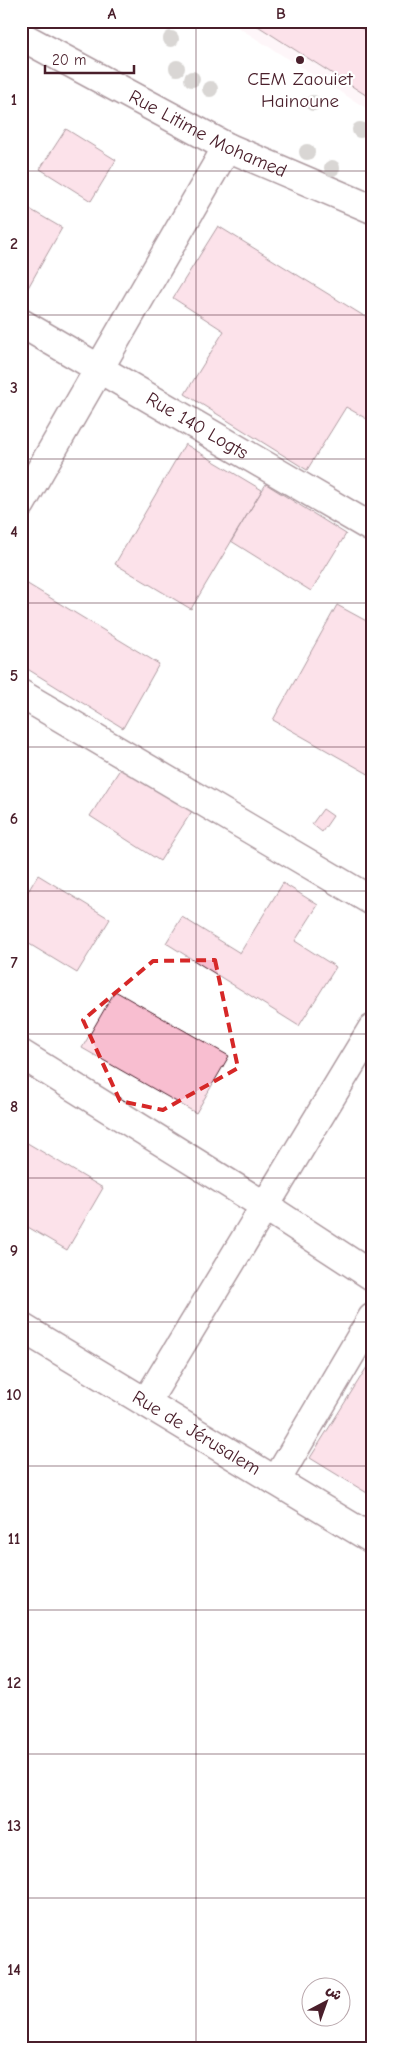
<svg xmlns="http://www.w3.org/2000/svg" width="393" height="2069" font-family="'Comic Neue','Playpen Sans Arabic',sans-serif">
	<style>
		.built { fill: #fdecf1 }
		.building { fill: #f8bed0; stroke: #4a1f2b }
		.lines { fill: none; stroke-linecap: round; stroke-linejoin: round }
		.street-casing { stroke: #4a1f2b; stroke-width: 31 }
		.street { stroke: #fff; stroke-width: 28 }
		.tree { fill: #aaa49f }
		.marked { fill: none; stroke: #d62828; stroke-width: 4; stroke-dasharray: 10 6; stroke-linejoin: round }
		.grid { fill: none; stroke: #4a1f2b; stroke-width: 1; stroke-opacity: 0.55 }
		.poi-dot { fill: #4a1f2b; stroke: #fff; stroke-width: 2 }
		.labels { text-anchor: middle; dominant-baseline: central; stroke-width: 4.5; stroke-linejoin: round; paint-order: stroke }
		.poi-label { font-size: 19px; fill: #4a1f2b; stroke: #fff }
		.street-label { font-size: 19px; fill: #4a1f2b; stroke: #fff }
		.neatline { fill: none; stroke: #4a1f2b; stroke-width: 2 }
		.grid-label { font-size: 16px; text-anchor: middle; font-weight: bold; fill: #4a1f2b }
	</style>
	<rect width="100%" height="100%" fill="#fff"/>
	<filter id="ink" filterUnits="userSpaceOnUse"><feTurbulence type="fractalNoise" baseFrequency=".02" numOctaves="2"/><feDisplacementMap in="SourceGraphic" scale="10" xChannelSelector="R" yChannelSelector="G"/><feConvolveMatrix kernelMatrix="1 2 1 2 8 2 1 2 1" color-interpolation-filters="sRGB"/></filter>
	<g filter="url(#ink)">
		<path class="built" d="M 228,21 L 250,21 L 372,99 L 372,112 Z
			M 350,21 L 372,21 L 372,35 Z"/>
		<path class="building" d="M 250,21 L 350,21 L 372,35 L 372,99 Z
			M 66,129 L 116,160 L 91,201 L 40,169 Z
			M 21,204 L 62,228 L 21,300 Z
			M 218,226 L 372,321 L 372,422 L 346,407 L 307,470 L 185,394 L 224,331 L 173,298 Z
			M 185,444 L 262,490 L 191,609 L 115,564 Z
			M 266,484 L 346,534 L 311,591 L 231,541 Z
			M 21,580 L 159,664 L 123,728 L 21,665 Z
			M 337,605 L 372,624 L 372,776 L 273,720 Z
			M 124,763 L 194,808 L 160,861 L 90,816 Z
			M 323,809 L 333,816 L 322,832 L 312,824 Z
			M 38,875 L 110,919 L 77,973 L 21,939 L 21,903 Z
			M 283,883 L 318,905 L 295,941 L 336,967 L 299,1026 L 166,943 L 182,917 L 240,953 Z
			M 115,991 L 229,1056 L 196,1113 L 82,1048 Z
			M 24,1141 L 103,1188 L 67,1250 L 21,1223 L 21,1145 Z
			M 372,1359 L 372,1496 L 310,1458 Z"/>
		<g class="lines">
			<g class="street-casing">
				<g id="street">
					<path id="s1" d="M 21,36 L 227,147 L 372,209"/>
					<path id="s2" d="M 21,323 L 372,528"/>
					<path d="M 21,504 L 227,147"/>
					<path d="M 21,694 L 372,901"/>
					<path d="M 21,1054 L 265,1206 L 372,1276"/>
					<path id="s3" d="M 21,1327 L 372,1539"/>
					<path d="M 147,1401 L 372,1029"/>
					<path d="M 276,1481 L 372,1318"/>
				</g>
			</g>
			<use href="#street" class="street"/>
		</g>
		<g class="tree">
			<circle cx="171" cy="39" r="8"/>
			<circle cx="177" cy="68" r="8"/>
			<circle cx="192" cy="79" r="8"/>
			<circle cx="210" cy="89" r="8"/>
			<circle cx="313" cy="103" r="8"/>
			<circle cx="360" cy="130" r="8"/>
			<circle cx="307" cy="152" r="8"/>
			<circle cx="332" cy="168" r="8"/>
		</g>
	</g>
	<path d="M0 0H393V2069H0ZM 215,960 L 238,1068 L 163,1110 L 120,1101 L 83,1020 L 153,961 Z" fill="#fff" fill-opacity=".55" fill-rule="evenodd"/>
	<path class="marked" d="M 215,960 L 238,1068 L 163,1110 L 120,1101 L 83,1020 L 153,961 Z"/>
	<path class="grid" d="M 196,21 L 196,2048M 21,171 L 372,171M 21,315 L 372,315M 21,459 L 372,459M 21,603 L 372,603M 21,747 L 372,747M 21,891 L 372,891M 21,1034 L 372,1034M 21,1178 L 372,1178M 21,1322 L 372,1322M 21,1466 L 372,1466M 21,1610 L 372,1610M 21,1754 L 372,1754M 21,1898 L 372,1898"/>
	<circle class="poi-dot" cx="300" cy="60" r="5"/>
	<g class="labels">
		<g class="poi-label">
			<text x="300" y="79">CEM Zaouiet<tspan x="300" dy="22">Hainoune</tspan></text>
		</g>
		<g class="street-label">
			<text stroke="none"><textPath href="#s1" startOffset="211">Rue Litime Mohamed</textPath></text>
			<text stroke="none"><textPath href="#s2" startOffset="204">Rue 140 Logts</textPath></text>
			<text stroke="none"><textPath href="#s3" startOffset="205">Rue de Jérusalem</textPath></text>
		</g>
	</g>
	<rect width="393" height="2069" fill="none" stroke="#fff" stroke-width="55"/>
	<g transform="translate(326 2002) rotate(41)"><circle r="24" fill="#ffffff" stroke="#b7a5aa"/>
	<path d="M0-4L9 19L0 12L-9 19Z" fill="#4a1f2b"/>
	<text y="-8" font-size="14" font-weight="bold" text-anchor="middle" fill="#4a1f2b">ش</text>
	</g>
	<path d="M45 65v8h89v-8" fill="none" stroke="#4a1f2b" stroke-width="2.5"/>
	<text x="52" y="65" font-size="15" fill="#4a1f2b" stroke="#ffffff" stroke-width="4" paint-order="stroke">20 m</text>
	<rect x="28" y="28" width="338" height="2014" class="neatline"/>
	<g class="grid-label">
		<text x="112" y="19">A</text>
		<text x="281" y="19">B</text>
		<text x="14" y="105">1</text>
		<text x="14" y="249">2</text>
		<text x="14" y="393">3</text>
		<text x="14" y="537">4</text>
		<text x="14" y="681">5</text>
		<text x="14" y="824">6</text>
		<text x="14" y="968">7</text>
		<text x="14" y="1112">8</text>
		<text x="14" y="1256">9</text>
		<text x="14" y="1400">10</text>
		<text x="14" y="1544">11</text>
		<text x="14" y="1688">12</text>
		<text x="14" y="1831">13</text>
		<text x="14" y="1975">14</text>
	</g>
</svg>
